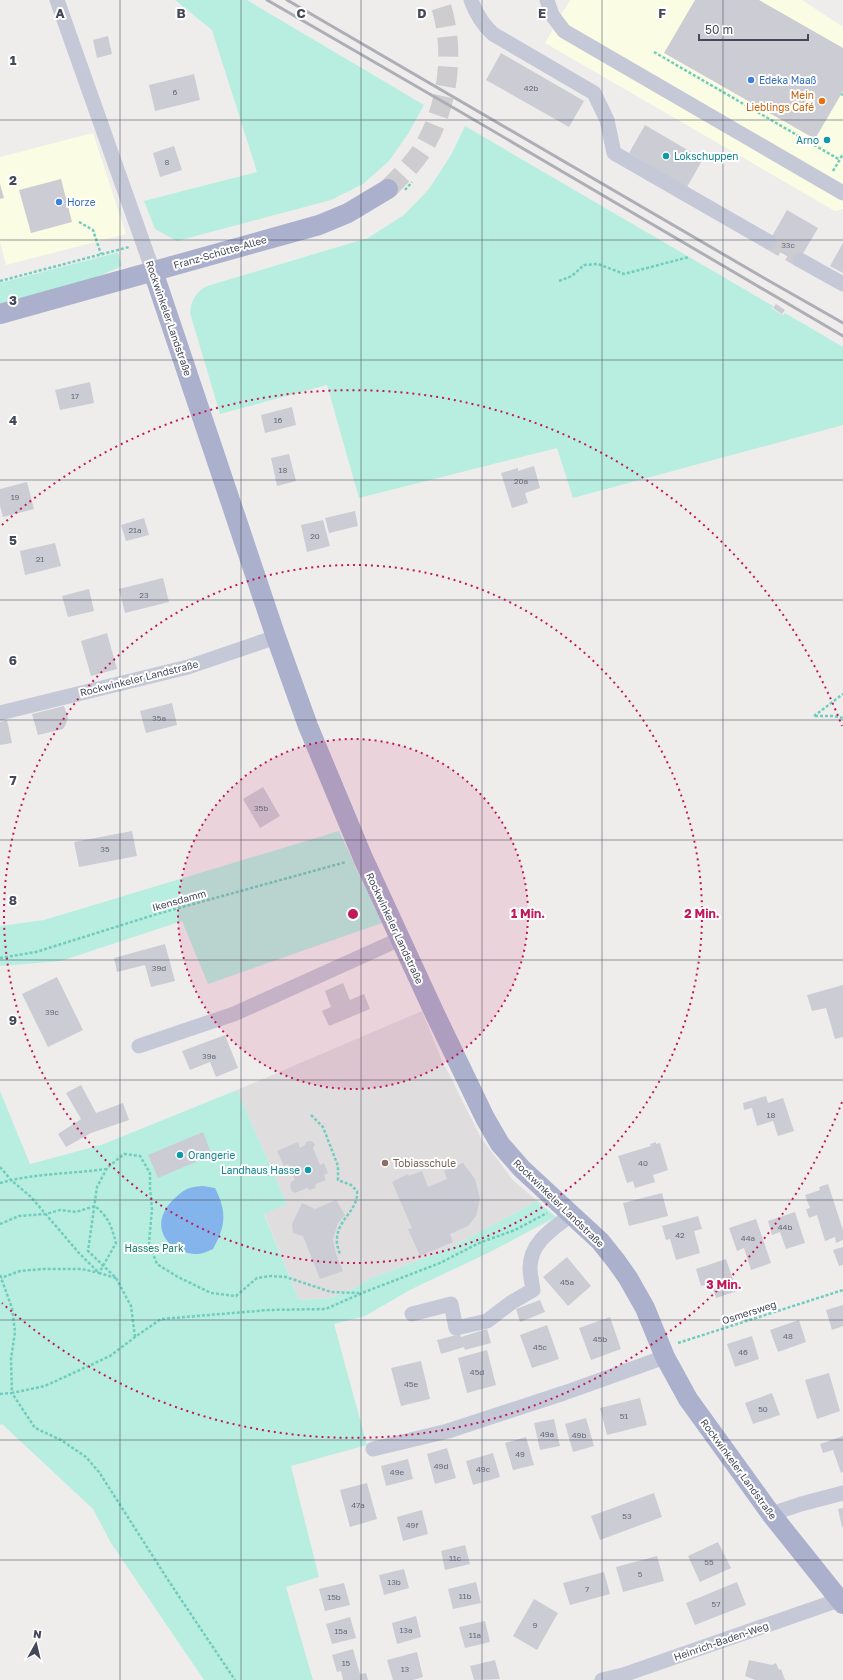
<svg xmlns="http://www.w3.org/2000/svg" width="843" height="1680" font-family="'Golos Text',sans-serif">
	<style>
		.commercial { fill: #fafce3 }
		.education { fill: #e0ddde }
		.green { fill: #b8eedf }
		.water { fill: #84b4ec }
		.building { fill: #cbccd4 }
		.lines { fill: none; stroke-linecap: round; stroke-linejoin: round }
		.minor-tunnel { stroke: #cdcccf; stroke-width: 15; stroke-dasharray: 15 8; stroke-linecap: butt }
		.major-tunnel { stroke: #cdcccf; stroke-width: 20; stroke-dasharray: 20 10; stroke-linecap: butt }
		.path { stroke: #70cdbe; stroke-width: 2.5; stroke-dasharray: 3 2; stroke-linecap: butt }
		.minor { stroke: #c5c8d7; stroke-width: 15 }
		.major { stroke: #abb0cc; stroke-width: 20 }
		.rail { stroke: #aeaeb7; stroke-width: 3 }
		.grid { fill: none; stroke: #444859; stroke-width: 1; stroke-opacity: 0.55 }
		.ring { fill: none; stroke: #c2185b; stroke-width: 2; stroke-dasharray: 2 4 }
		.shop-dot { fill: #3f7fe0; stroke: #fff; stroke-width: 1.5 }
		.food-dot { fill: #e8710a; stroke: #fff; stroke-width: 1.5 }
		.culture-dot { fill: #0f9aa8; stroke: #fff; stroke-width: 1.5 }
		.education-dot { fill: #8d6e63; stroke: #fff; stroke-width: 1.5 }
		.labels { text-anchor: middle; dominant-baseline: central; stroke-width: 4; stroke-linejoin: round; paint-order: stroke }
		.number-label { font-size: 8px; fill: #666978 }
		.shop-label { font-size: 10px; fill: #366cbe; stroke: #fff; text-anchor: start }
		.food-label { font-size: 10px; fill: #c56008; stroke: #fff; text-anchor: end }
		.culture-label { font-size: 10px; fill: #0d838f; stroke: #fff; text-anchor: end }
		.street-label { font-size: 10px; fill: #444859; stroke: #fff }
		.education-label { font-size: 10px; fill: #785e54; stroke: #fff; text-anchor: start }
		.park-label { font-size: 10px; fill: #157b6a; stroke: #fff }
		.grid-label { font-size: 13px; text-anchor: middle; font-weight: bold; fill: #444859; stroke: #fff; stroke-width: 4; stroke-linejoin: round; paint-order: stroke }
		.centre { fill: #c2185b; stroke: #fff; stroke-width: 2 }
		.ring-label { font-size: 12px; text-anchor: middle; font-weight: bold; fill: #c2185b; stroke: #fff; stroke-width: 4; stroke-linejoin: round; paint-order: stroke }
	</style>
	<rect width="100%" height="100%" fill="#efedec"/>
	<path class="commercial" d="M 570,0 L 802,0 L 843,27 L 843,209 L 835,211 L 545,43 Z
		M 93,133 L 126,234 L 6,265 L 0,242 L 0,157 Z"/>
	<path class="education" d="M 422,1011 L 441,1058 L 481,1138 L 513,1180 L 537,1201 L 448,1249 L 369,1279 L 351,1290 L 329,1298 L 299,1300 L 264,1213 L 287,1204 L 237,1090 Z"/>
	<path class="green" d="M 175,0 L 247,0 L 424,105 L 408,134 L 389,161 L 363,184 L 331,200 L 177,241 L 155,229 L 144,201 L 257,172 L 212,30 Z
		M 465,126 L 773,306 L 772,309 L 783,315 L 785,313 L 843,347 L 843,425 L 573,498 L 557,448 L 359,498 L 327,385 L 220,414 L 190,313 C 191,300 196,292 207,286 L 368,238 L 404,215 L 429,189 L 451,155 Z
		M 116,253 L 118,253 L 122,266 L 65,291 L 0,308 L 0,283 Z
		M 339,831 L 382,923 L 208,984 L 182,921 L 61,961 L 0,966 L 0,926 L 44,920 Z
		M 237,1090 L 287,1204 L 264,1214 L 299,1300 L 329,1298 L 351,1290 L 369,1279 L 448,1249 L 537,1201 L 556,1217 L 490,1252 L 410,1290 L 365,1316 L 334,1324 L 367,1445 L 291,1466 L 319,1577 L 286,1587 L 313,1680 L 204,1680 L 111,1543 L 93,1509 L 2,1424 L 0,1425 L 0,1091 L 30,1164 L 101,1145 Z"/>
	<path class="water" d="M 203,1186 L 215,1188 C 227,1212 226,1226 213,1249 C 208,1251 203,1254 198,1254 C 167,1254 149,1226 171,1202 C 183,1190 187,1187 203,1186 Z"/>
	<path class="building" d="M 695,0 L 759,0 L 843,48 L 843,91 L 815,139 L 664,53 Z
		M 108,36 L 112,54 L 97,58 L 93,40 Z
		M 501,53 L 584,101 L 569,127 L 486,80 Z
		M 194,74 L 200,100 L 155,111 L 149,85 Z
		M 645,125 L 703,159 L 687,187 L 629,153 Z
		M 174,146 L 182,170 L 160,177 L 153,153 Z
		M 61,179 L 72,222 L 31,233 L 19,190 Z
		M 0,184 L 4,198 L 0,199 Z
		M 787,210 L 818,228 L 798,262 L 767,245 Z
		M 843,243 L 843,273 L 830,266 Z
		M 776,304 L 785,310 L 782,314 L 773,308 Z
		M 90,382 L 94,403 L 60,410 L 55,390 Z
		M 292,407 L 296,425 L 265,433 L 261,415 Z
		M 289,454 L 296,481 L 277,486 L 271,458 Z
		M 534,466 L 540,488 L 525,493 L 528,503 L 512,508 L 501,473 L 518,468 L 518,471 Z
		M 27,482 L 34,509 L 3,517 L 0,506 L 0,489 Z
		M 355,511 L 358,526 L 329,533 L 325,518 Z
		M 144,518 L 149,535 L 126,541 L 121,525 Z
		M 323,520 L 330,546 L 307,552 L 301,525 Z
		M 55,543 L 61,566 L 25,575 L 20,551 Z
		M 163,578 L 169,602 L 125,613 L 119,589 Z
		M 89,589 L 94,611 L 68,617 L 62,596 Z
		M 107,633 L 117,669 L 91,676 L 81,641 Z
		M 172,703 L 177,725 L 146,733 L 140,711 Z
		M 64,706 L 68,718 L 65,726 L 63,729 L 38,735 L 32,714 Z
		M 7,720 L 12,743 L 0,745 L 0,722 Z
		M 263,787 L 280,816 L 260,828 L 243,799 Z
		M 132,831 L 137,856 L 79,867 L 74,842 Z
		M 165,944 L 175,981 L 151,987 L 145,965 L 117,972 L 114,958 Z
		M 57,977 L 83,1030 L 48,1047 L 22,994 Z
		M 343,983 L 350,1000 L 364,994 L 370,1009 L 329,1026 L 322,1011 L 331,1007 L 325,991 Z
		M 843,985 L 843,1037 L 835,1039 L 826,1008 L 812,1011 L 807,995 Z
		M 225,1035 L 238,1068 L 216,1077 L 210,1062 L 190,1070 L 182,1051 Z
		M 81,1085 L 96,1113 L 123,1103 L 129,1120 L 91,1133 L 66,1147 L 58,1134 L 81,1119 L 66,1093 Z
		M 766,1096 L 768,1103 L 783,1098 L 794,1131 L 778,1136 L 773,1121 L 757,1126 L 752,1108 L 744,1110 L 743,1103 Z
		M 203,1132 L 212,1155 L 158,1178 L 148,1155 Z
		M 310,1141 L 313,1142 L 315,1145 L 313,1148 L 320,1165 L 324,1163 L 328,1173 L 324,1175 L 326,1180 L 316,1184 L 315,1188 L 310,1190 L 307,1188 L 295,1193 L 292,1191 L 290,1187 L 291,1182 L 295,1180 L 288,1164 L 284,1166 L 277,1151 L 298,1142 L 300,1148 L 305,1145 L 306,1142 Z
		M 656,1142 L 656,1144 L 660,1143 L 668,1170 L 653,1175 L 655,1182 L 635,1188 L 633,1181 L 627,1183 L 618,1156 L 651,1146 L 650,1144 Z
		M 463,1163 L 475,1179 L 480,1199 L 476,1216 L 468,1226 L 450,1234 L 453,1242 L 420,1256 L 408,1229 L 412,1228 L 392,1182 L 408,1174 L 409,1176 L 422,1171 L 428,1187 L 447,1179 L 444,1171 Z
		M 828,1184 L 843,1230 L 843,1240 L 836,1243 L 835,1237 L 825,1241 L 817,1215 L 809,1218 L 806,1209 L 810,1208 L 805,1195 L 820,1190 L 819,1187 Z
		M 662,1193 L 668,1216 L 629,1226 L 623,1203 Z
		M 336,1200 L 345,1215 L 338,1223 L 333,1239 L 336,1254 L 343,1271 L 320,1279 L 303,1236 L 293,1233 L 292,1224 L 302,1203 L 315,1209 Z
		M 795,1212 L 805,1243 L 786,1249 L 780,1232 L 772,1235 L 768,1221 Z
		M 698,1216 L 702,1229 L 694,1231 L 700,1253 L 676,1260 L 670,1239 L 666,1240 L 662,1226 Z
		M 756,1219 L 771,1263 L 751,1270 L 744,1248 L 737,1251 L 729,1228 Z
		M 843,1247 L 843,1265 L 839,1266 L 833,1250 Z
		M 567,1257 L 591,1286 L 568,1306 L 543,1277 Z
		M 726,1259 L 737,1291 L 716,1298 L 711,1283 L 701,1286 L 696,1269 Z
		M 540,1300 L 545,1312 L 520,1322 L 516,1309 Z
		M 843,1305 L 843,1326 L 832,1330 L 826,1310 Z
		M 610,1317 L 621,1349 L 591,1360 L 579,1328 Z
		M 799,1320 L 806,1342 L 778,1352 L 770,1330 Z
		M 547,1325 L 559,1359 L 532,1368 L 520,1335 Z
		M 487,1329 L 491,1343 L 465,1350 L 464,1347 L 441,1354 L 437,1340 L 460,1334 L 461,1337 Z
		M 752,1336 L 759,1359 L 735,1367 L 727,1344 Z
		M 487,1350 L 496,1385 L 467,1393 L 458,1358 Z
		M 421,1361 L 430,1399 L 401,1406 L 391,1368 Z
		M 829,1373 L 840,1411 L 817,1419 L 805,1380 Z
		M 772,1393 L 780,1415 L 753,1424 L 745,1403 Z
		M 640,1398 L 647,1425 L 607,1435 L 600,1408 Z
		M 586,1418 L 594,1446 L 573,1452 L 565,1424 Z
		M 554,1419 L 560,1446 L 540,1450 L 534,1423 Z
		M 843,1436 L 843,1472 L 841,1473 L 833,1450 L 823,1453 L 820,1444 Z
		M 526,1437 L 534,1465 L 513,1470 L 505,1443 Z
		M 447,1448 L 456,1478 L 435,1484 L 427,1454 Z
		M 493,1453 L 500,1477 L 473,1485 L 466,1461 Z
		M 408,1459 L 413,1479 L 386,1486 L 381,1466 Z
		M 367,1483 L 377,1519 L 350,1527 L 340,1490 Z
		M 654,1493 L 662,1517 L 600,1540 L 591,1516 Z
		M 843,1508 L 843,1527 L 842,1527 L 838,1509 Z
		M 422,1510 L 428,1534 L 403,1541 L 397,1517 Z
		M 718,1542 L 731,1568 L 700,1582 L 688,1556 Z
		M 465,1545 L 470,1564 L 445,1570 L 441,1551 Z
		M 657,1556 L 664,1581 L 623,1592 L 616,1567 Z
		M 404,1569 L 409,1588 L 384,1595 L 379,1575 Z
		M 604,1572 L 610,1594 L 570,1605 L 563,1583 Z
		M 476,1582 L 481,1603 L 453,1609 L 448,1589 Z
		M 737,1582 L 746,1605 L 695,1625 L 686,1603 Z
		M 344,1583 L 350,1605 L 325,1611 L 319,1589 Z
		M 534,1599 L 558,1613 L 537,1650 L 513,1636 Z
		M 416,1616 L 421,1637 L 397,1644 L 392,1623 Z
		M 350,1617 L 356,1638 L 332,1644 L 326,1624 Z
		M 485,1621 L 490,1642 L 465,1648 L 459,1627 Z
		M 353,1649 L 360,1674 L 366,1673 L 368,1680 L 343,1680 L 341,1671 L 337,1672 L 332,1655 Z
		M 417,1652 L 423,1677 L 413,1680 L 393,1680 L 387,1660 Z
		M 495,1660 L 500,1679 L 474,1680 L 470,1666 Z
		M 749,1660 L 772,1665 L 776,1663 L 779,1670 L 781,1669 L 785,1680 L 755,1680 L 745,1676 Z"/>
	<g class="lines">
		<path class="minor-tunnel" d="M 769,242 L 800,260"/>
		<path class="major-tunnel" d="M 388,189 C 401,176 414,163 424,147 C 449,104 456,47 439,0"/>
		<path class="path" d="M 654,52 L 840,160
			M 841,94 L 843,95
			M 833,171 L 843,154
			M 405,190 L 412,182
			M 79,222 L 93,230 L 101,254
			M 0,281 L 129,247
			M 559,281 L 572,276 L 584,265 L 598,264 L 624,274 L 689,257
			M 814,716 L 843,694
			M 815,716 L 833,716 L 843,718
			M 0,958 L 36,952 L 157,914 L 346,862
			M 311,1115 L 323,1127 L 338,1166 L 338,1180 L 351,1185 L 357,1191 C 359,1210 337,1220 337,1239 C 336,1244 339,1250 340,1255
			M 0,1167 L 11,1180 L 31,1197 L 79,1253 L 99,1273 L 116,1278 L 88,1251 L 97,1187 L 107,1168 L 124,1154 L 140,1156 L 150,1173 L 150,1188 L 152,1209 L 149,1243 L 157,1264 L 178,1277 L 211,1293 L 236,1296 L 257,1278 L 271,1276 L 286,1277 L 331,1292 L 359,1293
			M 0,1183 C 35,1173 71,1174 106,1169
			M 0,1224 L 19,1216 L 46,1214 L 60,1210 L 76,1212 L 95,1206 C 109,1218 111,1225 116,1243 L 99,1273 L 82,1269 L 43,1269 L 20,1271 L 1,1278
			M 0,1275 L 12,1308 L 15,1332 L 11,1359 L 12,1393 L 45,1386 L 110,1356 L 135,1337 L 161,1319 L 269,1310 L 326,1309 L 362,1293 L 440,1263 L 479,1243 L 515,1230 L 547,1213
			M 116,1278 L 131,1306 L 135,1337
			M 678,1343 L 843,1290
			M 0,1394 L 12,1393 L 35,1428 L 61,1440 L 86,1457 L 99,1472 L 170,1583 L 235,1680"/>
		<path class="minor" d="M 57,0 L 153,271
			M 471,0 C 476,14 482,24 493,34 L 594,93 L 607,120 L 614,153 L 769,242
			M 547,0 L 552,15 L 564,31 L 843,193
			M 800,260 L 843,284
			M 0,713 L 188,667 L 276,637
			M 139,1046 L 234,1014 L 400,939
			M 412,1314 L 451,1304 L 456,1328 L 487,1321 L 512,1302 L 533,1290 C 532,1283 530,1275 530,1268 C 530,1242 553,1229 572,1214
			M 373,1449 L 448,1431 L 564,1393 L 665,1357
			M 771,1514 L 801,1504 L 843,1493
			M 602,1680 L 623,1675 L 839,1600"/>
		<path class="major" d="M 153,271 L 276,637 L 308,726 L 363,858 L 434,1012 L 485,1118 L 500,1144 L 522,1169 L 600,1241 L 616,1261 L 628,1278 L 645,1308 L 665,1357 L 688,1399 L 771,1514 L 843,1604
			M 0,314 L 319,225 L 348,213 L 388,189"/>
		<path class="rail" d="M 267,0 L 459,111 L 843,336
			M 287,0 L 764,278 L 843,323"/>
	</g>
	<path class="grid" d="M 120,0 L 120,1680M 241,0 L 241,1680M 361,0 L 361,1680M 482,0 L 482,1680M 602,0 L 602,1680M 723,0 L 723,1680M 0,120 L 843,120M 0,240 L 843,240M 0,360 L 843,360M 0,480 L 843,480M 0,600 L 843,600M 0,720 L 843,720M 0,840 L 843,840M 0,960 L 843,960M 0,1080 L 843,1080M 0,1200 L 843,1200M 0,1320 L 843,1320M 0,1440 L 843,1440M 0,1560 L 843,1560"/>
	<circle cx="353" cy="914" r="175" fill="#c2185b" fill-opacity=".12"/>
	<g class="ring">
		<circle cx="353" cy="914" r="175"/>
		<circle cx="353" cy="914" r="349"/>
		<path d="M842 1102A524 524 0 0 1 2 1303M2 525A524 524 0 0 1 842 726"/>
	</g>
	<g class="shop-dot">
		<circle cx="751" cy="80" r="4"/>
		<circle cx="59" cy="202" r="4"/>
	</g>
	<circle class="food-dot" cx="822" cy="101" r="4"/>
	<g class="culture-dot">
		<circle cx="827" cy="140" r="4"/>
		<circle cx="666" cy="156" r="4"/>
		<circle cx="180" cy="1155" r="4"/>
		<circle cx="308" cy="1170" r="4"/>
	</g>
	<circle class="education-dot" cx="385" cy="1163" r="4"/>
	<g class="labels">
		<g class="number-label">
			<text x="531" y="88">42b</text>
			<text x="175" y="92">6</text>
			<text x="167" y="162">8</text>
			<text x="788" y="245">33c</text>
			<text x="75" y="396">17</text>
			<text x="278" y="420">16</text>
			<text x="283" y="470">18</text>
			<text x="521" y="481">20a</text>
			<text x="15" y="497">19</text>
			<text x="135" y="530">21a</text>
			<text x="315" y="536">20</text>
			<text x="40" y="559">21</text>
			<text x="144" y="595">23</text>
			<text x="159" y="718">35a</text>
			<text x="261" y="808">35b</text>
			<text x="105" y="849">35</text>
			<text x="159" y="968">39d</text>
			<text x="52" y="1012">39c</text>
			<text x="209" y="1056">39a</text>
			<text x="771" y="1115">18</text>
			<text x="643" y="1163">40</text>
			<text x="785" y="1227">44b</text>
			<text x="680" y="1235">42</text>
			<text x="748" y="1238">44a</text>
			<text x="567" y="1282">45a</text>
			<text x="788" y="1336">48</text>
			<text x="600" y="1339">45b</text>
			<text x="540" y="1347">45c</text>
			<text x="743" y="1352">46</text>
			<text x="477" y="1372">45d</text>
			<text x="411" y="1384">45e</text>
			<text x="763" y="1409">50</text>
			<text x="624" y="1416">51</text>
			<text x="547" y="1434">49a</text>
			<text x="579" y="1435">49b</text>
			<text x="520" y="1454">49</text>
			<text x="441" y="1466">49d</text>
			<text x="483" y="1469">49c</text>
			<text x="397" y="1472">49e</text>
			<text x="358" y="1505">47a</text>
			<text x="627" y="1516">53</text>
			<text x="412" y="1525">49f</text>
			<text x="455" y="1558">11c</text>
			<text x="709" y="1562">55</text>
			<text x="640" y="1574">5</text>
			<text x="394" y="1582">13b</text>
			<text x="587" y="1589">7</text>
			<text x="465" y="1596">11b</text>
			<text x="334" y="1597">15b</text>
			<text x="716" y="1604">57</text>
			<text x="535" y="1625">9</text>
			<text x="406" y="1630">13a</text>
			<text x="341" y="1631">15a</text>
			<text x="475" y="1635">11a</text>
			<text x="346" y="1663">15</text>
			<text x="405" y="1669">13</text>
		</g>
		<g class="shop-label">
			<text x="759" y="80">Edeka Maaß</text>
			<text x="67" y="202">Horze</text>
		</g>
		<g class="food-label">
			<text x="814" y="95">Mein<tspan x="814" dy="12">Lieblings Café</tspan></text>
		</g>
		<g class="culture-label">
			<text x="819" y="140">Arno</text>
			<text x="674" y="156" text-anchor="start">Lokschuppen</text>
			<text x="188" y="1155" text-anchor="start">Orangerie</text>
			<text x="300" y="1170">Landhaus Hasse</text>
		</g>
		<g class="street-label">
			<text transform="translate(220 252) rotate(-16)">Franz-Schütte-Allee</text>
			<text transform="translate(169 318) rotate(71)">Rockwinkeler Landstraße</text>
			<text transform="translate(139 678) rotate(-14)">Rockwinkeler Landstraße</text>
			<text transform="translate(179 900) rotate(-16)">Ikensdamm</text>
			<text transform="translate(395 928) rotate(65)">Rockwinkeler Landstraße</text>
			<text transform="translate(559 1203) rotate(44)">Rockwinkeler Landstraße</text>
			<text transform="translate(749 1312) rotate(-18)">Osmersweg</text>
			<text transform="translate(739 1469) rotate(54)">Rockwinkeler Landstraße</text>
			<text transform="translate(721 1641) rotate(-19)">Heinrich-Baden-Weg</text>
		</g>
		<g class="education-label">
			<text x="393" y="1163">Tobiasschule</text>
		</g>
		<g class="park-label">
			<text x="154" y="1248">Hasses Park</text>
		</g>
	</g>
	<g class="grid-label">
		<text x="60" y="18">A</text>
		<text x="181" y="18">B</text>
		<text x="301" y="18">C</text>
		<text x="422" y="18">D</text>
		<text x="542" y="18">E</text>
		<text x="662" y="18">F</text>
		<text x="13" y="65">1</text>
		<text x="13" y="185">2</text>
		<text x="13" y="305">3</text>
		<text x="13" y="425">4</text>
		<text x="13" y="545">5</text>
		<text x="13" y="665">6</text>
		<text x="13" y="785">7</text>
		<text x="13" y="905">8</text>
		<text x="13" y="1025">9</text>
	</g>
	<circle cx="353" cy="914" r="6" class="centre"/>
	<g class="ring-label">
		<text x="528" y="918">1 Min.</text>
		<text x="702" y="918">2 Min.</text>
		<text x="724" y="1289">3 Min.</text>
	</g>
	<g transform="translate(36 1644) rotate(8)" stroke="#ffffff" stroke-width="3" paint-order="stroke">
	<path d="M0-3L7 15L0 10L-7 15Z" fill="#444859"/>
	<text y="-6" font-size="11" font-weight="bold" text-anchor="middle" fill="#444859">N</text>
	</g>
	<path d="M699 34v6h109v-6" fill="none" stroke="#444859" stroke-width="2"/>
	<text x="705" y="34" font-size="12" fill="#444859" stroke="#ffffff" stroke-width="3" paint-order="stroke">50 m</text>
</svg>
